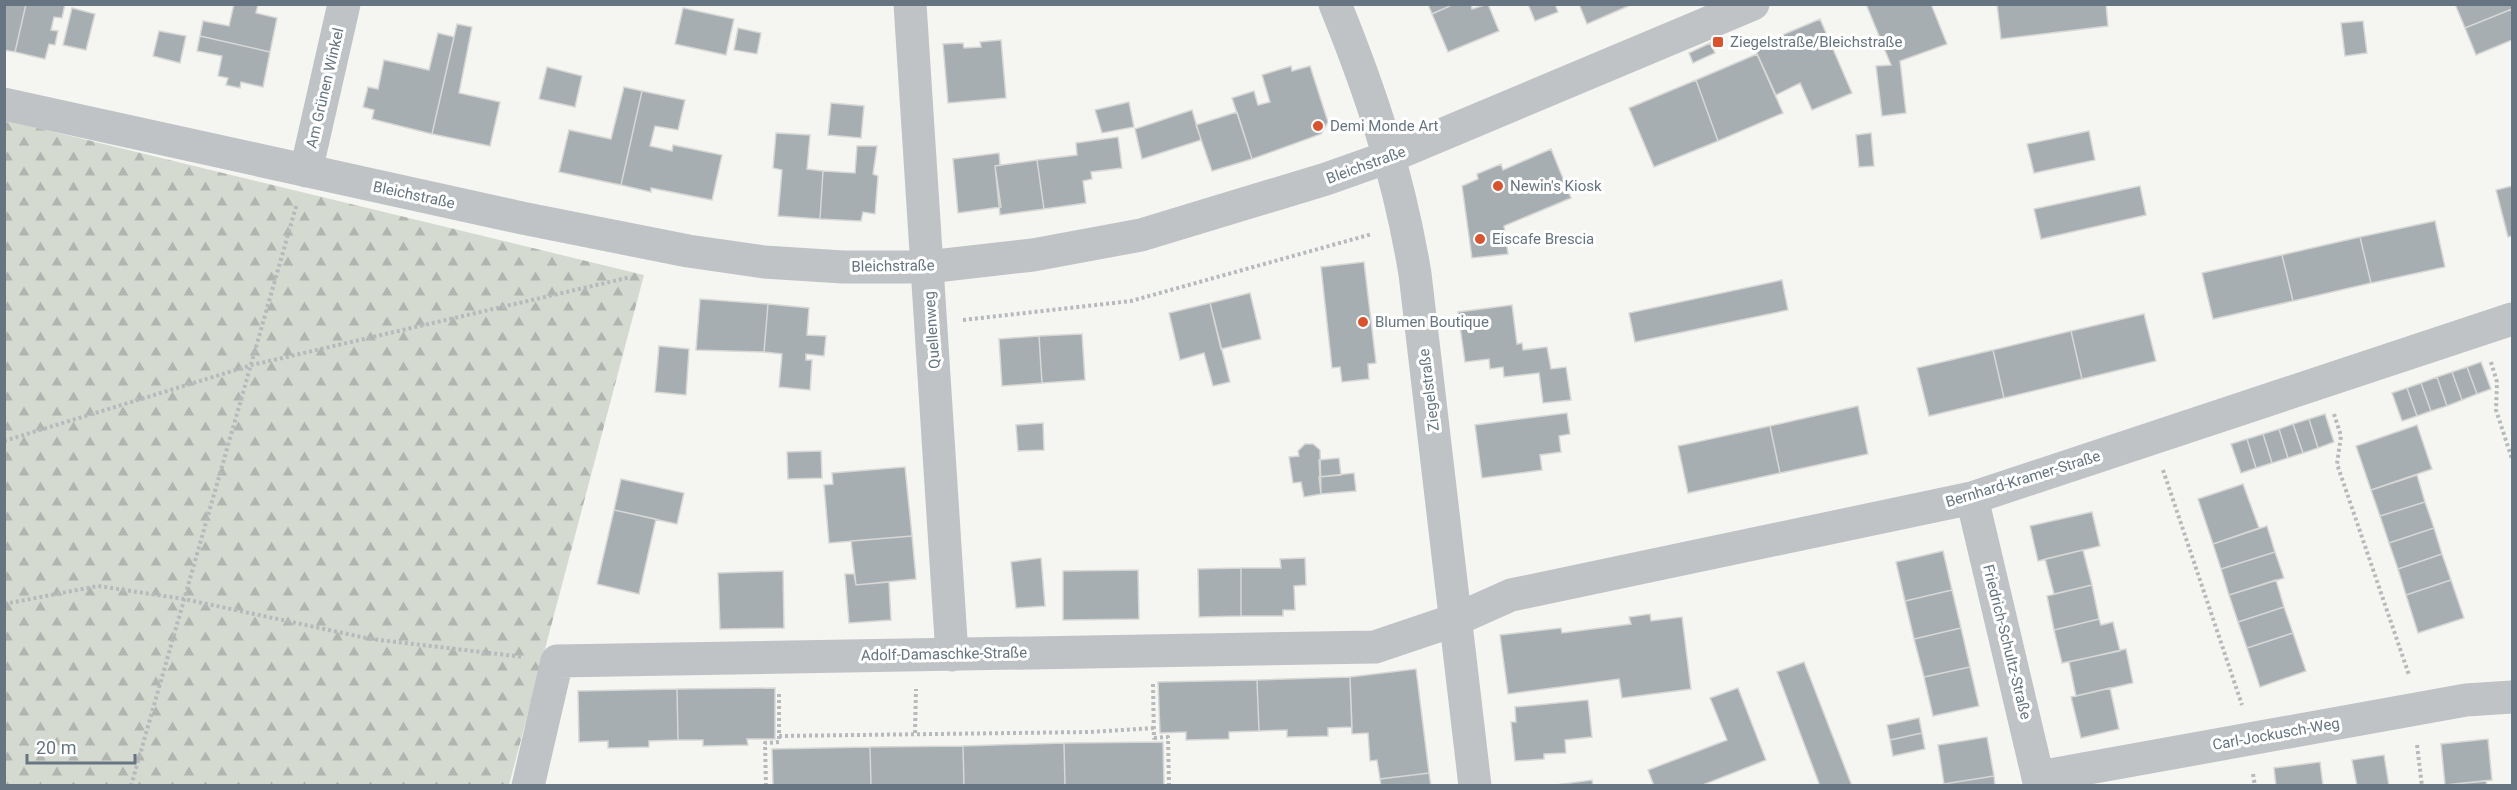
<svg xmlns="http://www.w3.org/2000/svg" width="2517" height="790" font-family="Roboto,sans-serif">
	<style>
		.forest { fill: url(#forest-firs) }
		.building { fill: #a6aeb2; stroke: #d7d7d5; stroke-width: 1.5 }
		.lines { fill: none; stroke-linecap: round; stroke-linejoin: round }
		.path { stroke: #b7babc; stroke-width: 4; stroke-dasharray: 3 3; stroke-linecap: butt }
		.minor { stroke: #bfc3c6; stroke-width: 33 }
		.poi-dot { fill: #d8542f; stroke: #fff; stroke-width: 2 }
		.labels { text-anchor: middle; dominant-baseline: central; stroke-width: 6; stroke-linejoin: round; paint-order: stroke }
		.poi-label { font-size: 15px; fill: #667581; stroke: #fff; text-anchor: start }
		.street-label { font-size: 15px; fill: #667581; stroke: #fff }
	</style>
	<defs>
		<pattern id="forest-firs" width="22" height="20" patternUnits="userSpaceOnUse" patternTransform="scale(1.5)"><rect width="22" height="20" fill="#d5dad1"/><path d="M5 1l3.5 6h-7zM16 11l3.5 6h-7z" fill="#b1b5af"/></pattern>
	</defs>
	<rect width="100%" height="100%" fill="#f5f5f2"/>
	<path class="forest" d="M 5,120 L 644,275 L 509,785 L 5,786 Z"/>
	<path class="building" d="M 4,4 L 26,4 L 15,52 L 4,50 Z
		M 26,4 L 65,4 L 62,18 L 54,17 L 51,30 L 58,31 L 55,45 L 49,44 L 45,59 L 15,52 Z
		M 234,4 L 258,4 L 256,13 L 277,18 L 270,52 L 200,36 L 203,21 L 229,26 Z
		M 1428,4 L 1454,4 L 1432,14 Z
		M 1454,4 L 1471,4 L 1472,9 L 1488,4 L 1499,31 L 1448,52 L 1432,14 Z
		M 1528,4 L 1555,4 L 1558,12 L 1535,21 Z
		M 1579,4 L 1633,4 L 1587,24 Z
		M 1866,4 L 1931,4 L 1947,44 L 1900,61 L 1906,113 L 1882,116 L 1876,66 L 1891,65 Z
		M 1997,4 L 2106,4 L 2108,26 L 2001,39 Z
		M 2455,4 L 2512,4 L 2512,9 L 2465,28 Z
		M 72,8 L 95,14 L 86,50 L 63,45 Z
		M 683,8 L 734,19 L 726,55 L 675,44 Z
		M 2512,9 L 2512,40 L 2476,55 L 2465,28 Z
		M 1820,19 L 1852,93 L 1812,110 L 1800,83 L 1776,95 L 1754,47 Z
		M 2363,21 L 2367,53 L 2345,56 L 2341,23 Z
		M 457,24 L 472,27 L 459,93 L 500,102 L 490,146 L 432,134 Z
		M 738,28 L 761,33 L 757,54 L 734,50 Z
		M 159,31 L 186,36 L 180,63 L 153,56 Z
		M 438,33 L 454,37 L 432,134 L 372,119 L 374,110 L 363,107 L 368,87 L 378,89 L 384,60 L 429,70 Z
		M 200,36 L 270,52 L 263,87 L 241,82 L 240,88 L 226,85 L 228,78 L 218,76 L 222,56 L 197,51 Z
		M 1001,40 L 1006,98 L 948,103 L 943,44 L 963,43 L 964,48 L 981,47 L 980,42 Z
		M 1710,43 L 1715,53 L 1693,63 L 1689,53 Z
		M 1757,54 L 1783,113 L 1718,141 L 1696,80 Z
		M 1291,66 L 1292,71 L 1310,66 L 1328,122 L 1321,134 L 1252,159 L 1232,98 L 1254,91 L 1258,105 L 1270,102 L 1262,75 Z
		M 547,67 L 582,76 L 575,107 L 539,99 Z
		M 1696,80 L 1718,141 L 1654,167 L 1629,108 Z
		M 624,87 L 642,91 L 621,185 L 559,172 L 569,130 L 611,139 Z
		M 642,91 L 685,100 L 678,130 L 655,126 L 650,146 L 672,151 L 673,145 L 722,155 L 712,200 L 651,188 L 651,192 L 621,185 Z
		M 1129,102 L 1134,127 L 1102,133 L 1095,110 Z
		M 831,103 L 864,106 L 861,138 L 828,135 Z
		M 1192,110 L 1201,140 L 1142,159 L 1135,129 Z
		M 1237,112 L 1252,159 L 1212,171 L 1196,125 Z
		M 2089,131 L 2095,160 L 2034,173 L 2027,144 Z
		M 776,133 L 810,135 L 807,169 L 823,171 L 820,219 L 778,216 L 782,170 L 773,168 Z
		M 1871,133 L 1874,166 L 1859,167 L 1856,135 Z
		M 1118,137 L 1122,168 L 1091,172 L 1092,179 L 1083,181 L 1086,203 L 1044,209 L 1037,160 L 1077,155 L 1076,143 Z
		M 857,146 L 877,146 L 873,174 L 878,176 L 875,214 L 863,212 L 861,221 L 820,219 L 823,171 L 855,173 Z
		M 1551,149 L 1571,198 L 1504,226 L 1508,254 L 1472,258 L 1462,186 L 1478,179 L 1477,174 L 1501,164 L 1503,170 Z
		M 999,153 L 1000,165 L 995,166 L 1001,207 L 958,213 L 953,159 Z
		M 1037,160 L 1044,209 L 1000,215 L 995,166 Z
		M 2140,186 L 2146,215 L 2041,239 L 2034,209 Z
		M 2512,186 L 2512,236 L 2508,237 L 2496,190 Z
		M 2435,221 L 2445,267 L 2371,283 L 2360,237 Z
		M 2360,237 L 2371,283 L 2293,301 L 2282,255 Z
		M 2282,255 L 2293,301 L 2213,319 L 2202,273 Z
		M 1364,262 L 1376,363 L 1368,364 L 1369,379 L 1342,382 L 1340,367 L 1332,368 L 1321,267 Z
		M 1782,280 L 1788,310 L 1635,342 L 1629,313 Z
		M 1250,293 L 1261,339 L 1221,349 L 1210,303 Z
		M 700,299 L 768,304 L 764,352 L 696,350 Z
		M 1210,303 L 1230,382 L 1213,386 L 1204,353 L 1180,360 L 1169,313 Z
		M 768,304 L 809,308 L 807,335 L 826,336 L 824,356 L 806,354 L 806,360 L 812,360 L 810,390 L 779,387 L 782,354 L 764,352 Z
		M 1512,305 L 1517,344 L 1522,343 L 1523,350 L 1547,347 L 1551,369 L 1566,367 L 1571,400 L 1543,403 L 1539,373 L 1504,377 L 1503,367 L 1490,369 L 1489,359 L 1465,362 L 1458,312 Z
		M 2144,314 L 2156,361 L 2082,379 L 2071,331 Z
		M 2071,331 L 2082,379 L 2004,398 L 1993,350 Z
		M 1082,334 L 1085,380 L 1042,383 L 1039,336 Z
		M 1039,336 L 1042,383 L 1002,386 L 999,339 Z
		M 659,346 L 689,349 L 686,395 L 655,392 Z
		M 1993,350 L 2004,398 L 1929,416 L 1917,368 Z
		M 2481,362 L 2491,389 L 2477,394 L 2467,367 Z
		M 2467,367 L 2477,394 L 2462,400 L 2452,372 Z
		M 2452,372 L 2462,400 L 2447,406 L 2437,377 Z
		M 2437,377 L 2447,406 L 2431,411 L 2421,383 Z
		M 2421,383 L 2431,411 L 2417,416 L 2407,388 Z
		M 2407,388 L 2417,416 L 2402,421 L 2392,393 Z
		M 1858,406 L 1868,454 L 1780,473 L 1770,426 Z
		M 1567,413 L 1570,434 L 1559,436 L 1561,452 L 1540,455 L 1542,470 L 1482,478 L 1475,425 Z
		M 2325,414 L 2334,442 L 2318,448 L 2309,419 Z
		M 2309,419 L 2318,448 L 2303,453 L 2293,424 Z
		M 1043,423 L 1044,450 L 1018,451 L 1016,425 Z
		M 2293,424 L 2303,453 L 2288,458 L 2279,429 Z
		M 2417,425 L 2432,469 L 2371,490 L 2356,446 Z
		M 1770,426 L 1780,473 L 1688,493 L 1678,446 Z
		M 2279,429 L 2288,458 L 2272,463 L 2263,434 Z
		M 2263,434 L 2272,463 L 2256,468 L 2247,439 Z
		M 2247,439 L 2256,468 L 2241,473 L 2231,444 Z
		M 1305,444 L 1313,444 L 1320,450 L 1321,494 L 1304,497 L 1301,482 L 1293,483 L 1289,457 L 1299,456 L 1298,451 Z
		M 821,451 L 822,478 L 788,479 L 787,452 Z
		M 1339,458 L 1341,475 L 1320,477 L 1319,460 Z
		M 905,467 L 912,536 L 829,543 L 824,485 L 833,484 L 832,473 Z
		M 1354,473 L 1356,491 L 1321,494 L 1319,477 Z
		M 2417,475 L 2425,502 L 2380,516 L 2371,490 Z
		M 621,479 L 684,493 L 677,524 L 614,510 Z
		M 2243,484 L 2259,528 L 2213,544 L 2198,499 Z
		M 2425,502 L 2434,528 L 2389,543 L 2380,516 Z
		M 614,510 L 656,519 L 639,594 L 597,584 Z
		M 2092,512 L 2100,546 L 2038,561 L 2030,526 Z
		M 2267,526 L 2275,552 L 2221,569 L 2213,544 Z
		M 2434,528 L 2442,554 L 2398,569 L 2389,543 Z
		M 912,536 L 916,579 L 856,585 L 851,541 Z
		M 2083,550 L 2092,585 L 2054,594 L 2045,559 Z
		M 1943,551 L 1952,590 L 1905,601 L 1896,562 Z
		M 2275,552 L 2284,578 L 2229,595 L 2221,569 Z
		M 2442,554 L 2451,580 L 2406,595 L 2398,569 Z
		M 1041,558 L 1045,606 L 1016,608 L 1011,562 Z
		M 1305,558 L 1306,585 L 1294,586 L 1295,610 L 1283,610 L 1283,616 L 1241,616 L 1241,568 L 1281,568 L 1280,559 Z
		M 1241,568 L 1241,616 L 1199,617 L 1198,569 Z
		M 1138,570 L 1139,619 L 1063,620 L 1063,571 Z
		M 783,571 L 784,628 L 720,629 L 718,573 Z
		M 845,574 L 854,574 L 856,585 L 889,582 L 891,620 L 849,623 Z
		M 2276,580 L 2284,607 L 2238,622 L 2229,595 Z
		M 2451,580 L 2464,618 L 2418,633 L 2406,595 Z
		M 2092,585 L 2099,619 L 2054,630 L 2047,596 Z
		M 1952,590 L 1961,628 L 1914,639 L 1905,601 Z
		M 2284,607 L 2293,633 L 2247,648 L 2238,622 Z
		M 1650,614 L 1651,621 L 1682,617 L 1691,689 L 1622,698 L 1619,679 L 1508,694 L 1500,635 L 1561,628 L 1562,633 L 1631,624 L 1629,617 Z
		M 2099,619 L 2101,625 L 2113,622 L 2120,651 L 2062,663 L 2054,630 Z
		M 1961,628 L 1970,667 L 1924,677 L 1914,639 Z
		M 2293,633 L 2306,671 L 2260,687 L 2247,648 Z
		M 2126,649 L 2133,683 L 2076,696 L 2069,662 Z
		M 1804,662 L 1852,786 L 1820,786 L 1777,672 Z
		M 1970,667 L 1979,706 L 1933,716 L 1924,677 Z
		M 1416,669 L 1429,773 L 1380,779 L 1377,760 L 1370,761 L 1368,733 L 1352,734 L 1350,677 Z
		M 1350,677 L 1352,727 L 1328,728 L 1328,736 L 1287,737 L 1287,730 L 1259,731 L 1257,680 Z
		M 1257,680 L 1259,731 L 1229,732 L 1229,739 L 1186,740 L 1186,732 L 1160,733 L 1158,682 Z
		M 775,688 L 775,739 L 747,739 L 748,745 L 703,746 L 703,740 L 678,740 L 677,689 Z
		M 1738,688 L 1766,760 L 1700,786 L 1654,786 L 1648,770 L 1727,740 L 1710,698 Z
		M 2110,688 L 2119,729 L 2081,738 L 2071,697 Z
		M 677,689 L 678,740 L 649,741 L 649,747 L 608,748 L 608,741 L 579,742 L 578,691 Z
		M 1588,700 L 1592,737 L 1565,740 L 1566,753 L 1544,754 L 1544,759 L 1515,761 L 1511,722 L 1516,722 L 1515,707 Z
		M 1919,718 L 1922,733 L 1890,740 L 1887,725 Z
		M 1922,733 L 1925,749 L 1893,756 L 1890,740 Z
		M 1987,737 L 1994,776 L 1944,784 L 1938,745 Z
		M 2488,739 L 2492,780 L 2445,785 L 2441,744 Z
		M 1163,742 L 1164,786 L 1065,786 L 1064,743 Z
		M 1064,743 L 1065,786 L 964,786 L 963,746 Z
		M 963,746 L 964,786 L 871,786 L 870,747 Z
		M 870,747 L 871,786 L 773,786 L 772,749 Z
		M 2384,755 L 2389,786 L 2357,786 L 2352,760 Z
		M 2320,762 L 2323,786 L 2276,786 L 2274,768 Z
		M 1429,773 L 1431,786 L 1381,786 L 1380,779 Z
		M 1994,776 L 1995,786 L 1944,786 L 1944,784 Z
		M 1592,780 L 1593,786 L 1548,786 Z
		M 2486,781 L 2487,786 L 2445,786 L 2445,785 Z"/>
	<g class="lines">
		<path class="path" d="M 963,320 L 1131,301 L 1372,234
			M 2491,362 L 2497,382 L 2496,410 L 2512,459
			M 2334,414 L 2341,436 L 2337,464 L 2409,675
			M 4,441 L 252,365 L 631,277
			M 2163,470 L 2242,705
			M 4,604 L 98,586 L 184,599 L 371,639 L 524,657
			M 1153,684 L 1154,738 L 1168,737 L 1169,786
			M 915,733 L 916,689
			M 779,736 L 1090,732 L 1154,728
			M 2417,745 L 2422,786
			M 2253,774 L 2255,786
			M 131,786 L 297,203
			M 766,786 L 765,743 L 779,742 L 779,691"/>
		<path class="minor" d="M 910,4 L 952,655
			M 1335,4 C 1372,95 1399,177 1415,274 L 1475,786
			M 4,104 L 522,218 L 688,251 L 764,262 L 843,267 L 927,267 L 1033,255 L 1141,235 L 1326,179 L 1391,156 L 1753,4
			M 306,171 L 344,4
			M 1972,498 L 2040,786
			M 2039,777 L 2466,700 L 2512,697
			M 528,786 L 557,661 L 1375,647 L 1455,620 L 1511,595 L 1972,498 L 2512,319"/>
	</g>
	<g class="poi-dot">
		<rect x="1712" y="36" width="12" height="12" rx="3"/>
		<circle cx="1318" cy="126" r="6"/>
		<circle cx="1498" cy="186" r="6"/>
		<circle cx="1480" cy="239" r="6"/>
		<circle cx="1363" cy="322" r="6"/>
	</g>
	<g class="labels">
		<g class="poi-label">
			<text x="1730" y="42">Ziegelstraße/Bleichstraße</text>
			<text x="1330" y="126">Demi Monde Art</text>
			<text x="1510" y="186">Newin's Kiosk</text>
			<text x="1492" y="239">Eiscafe Brescia</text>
			<text x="1375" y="322">Blumen Boutique</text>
		</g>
		<g class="street-label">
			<text transform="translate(325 88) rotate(-77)">Am Grünen Winkel</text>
			<text transform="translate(1366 165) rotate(-20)">Bleichstraße</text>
			<text transform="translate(414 195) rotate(12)">Bleichstraße</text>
			<text transform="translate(893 266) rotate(-1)">Bleichstraße</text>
			<text transform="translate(932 330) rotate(-94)">Quellenweg</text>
			<text transform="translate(1429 390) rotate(-97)">Ziegelstraße</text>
			<text transform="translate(2023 479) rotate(-17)">Bernhard-Kramer-Straße</text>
			<text transform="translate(2007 642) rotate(76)">Friedrich-Schultz-Straße</text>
			<text transform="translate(944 654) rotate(-1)">Adolf-Damaschke-Straße</text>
			<text transform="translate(2276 734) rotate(-10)">Carl-Jockusch-Weg</text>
		</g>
	</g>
	<rect width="2517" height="790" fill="none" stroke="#667581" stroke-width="12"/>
	<path d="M27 754v9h108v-9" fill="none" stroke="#667581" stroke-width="3"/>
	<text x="36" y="754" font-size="18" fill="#667581" stroke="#ffffff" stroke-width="4.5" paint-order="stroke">20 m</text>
</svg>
